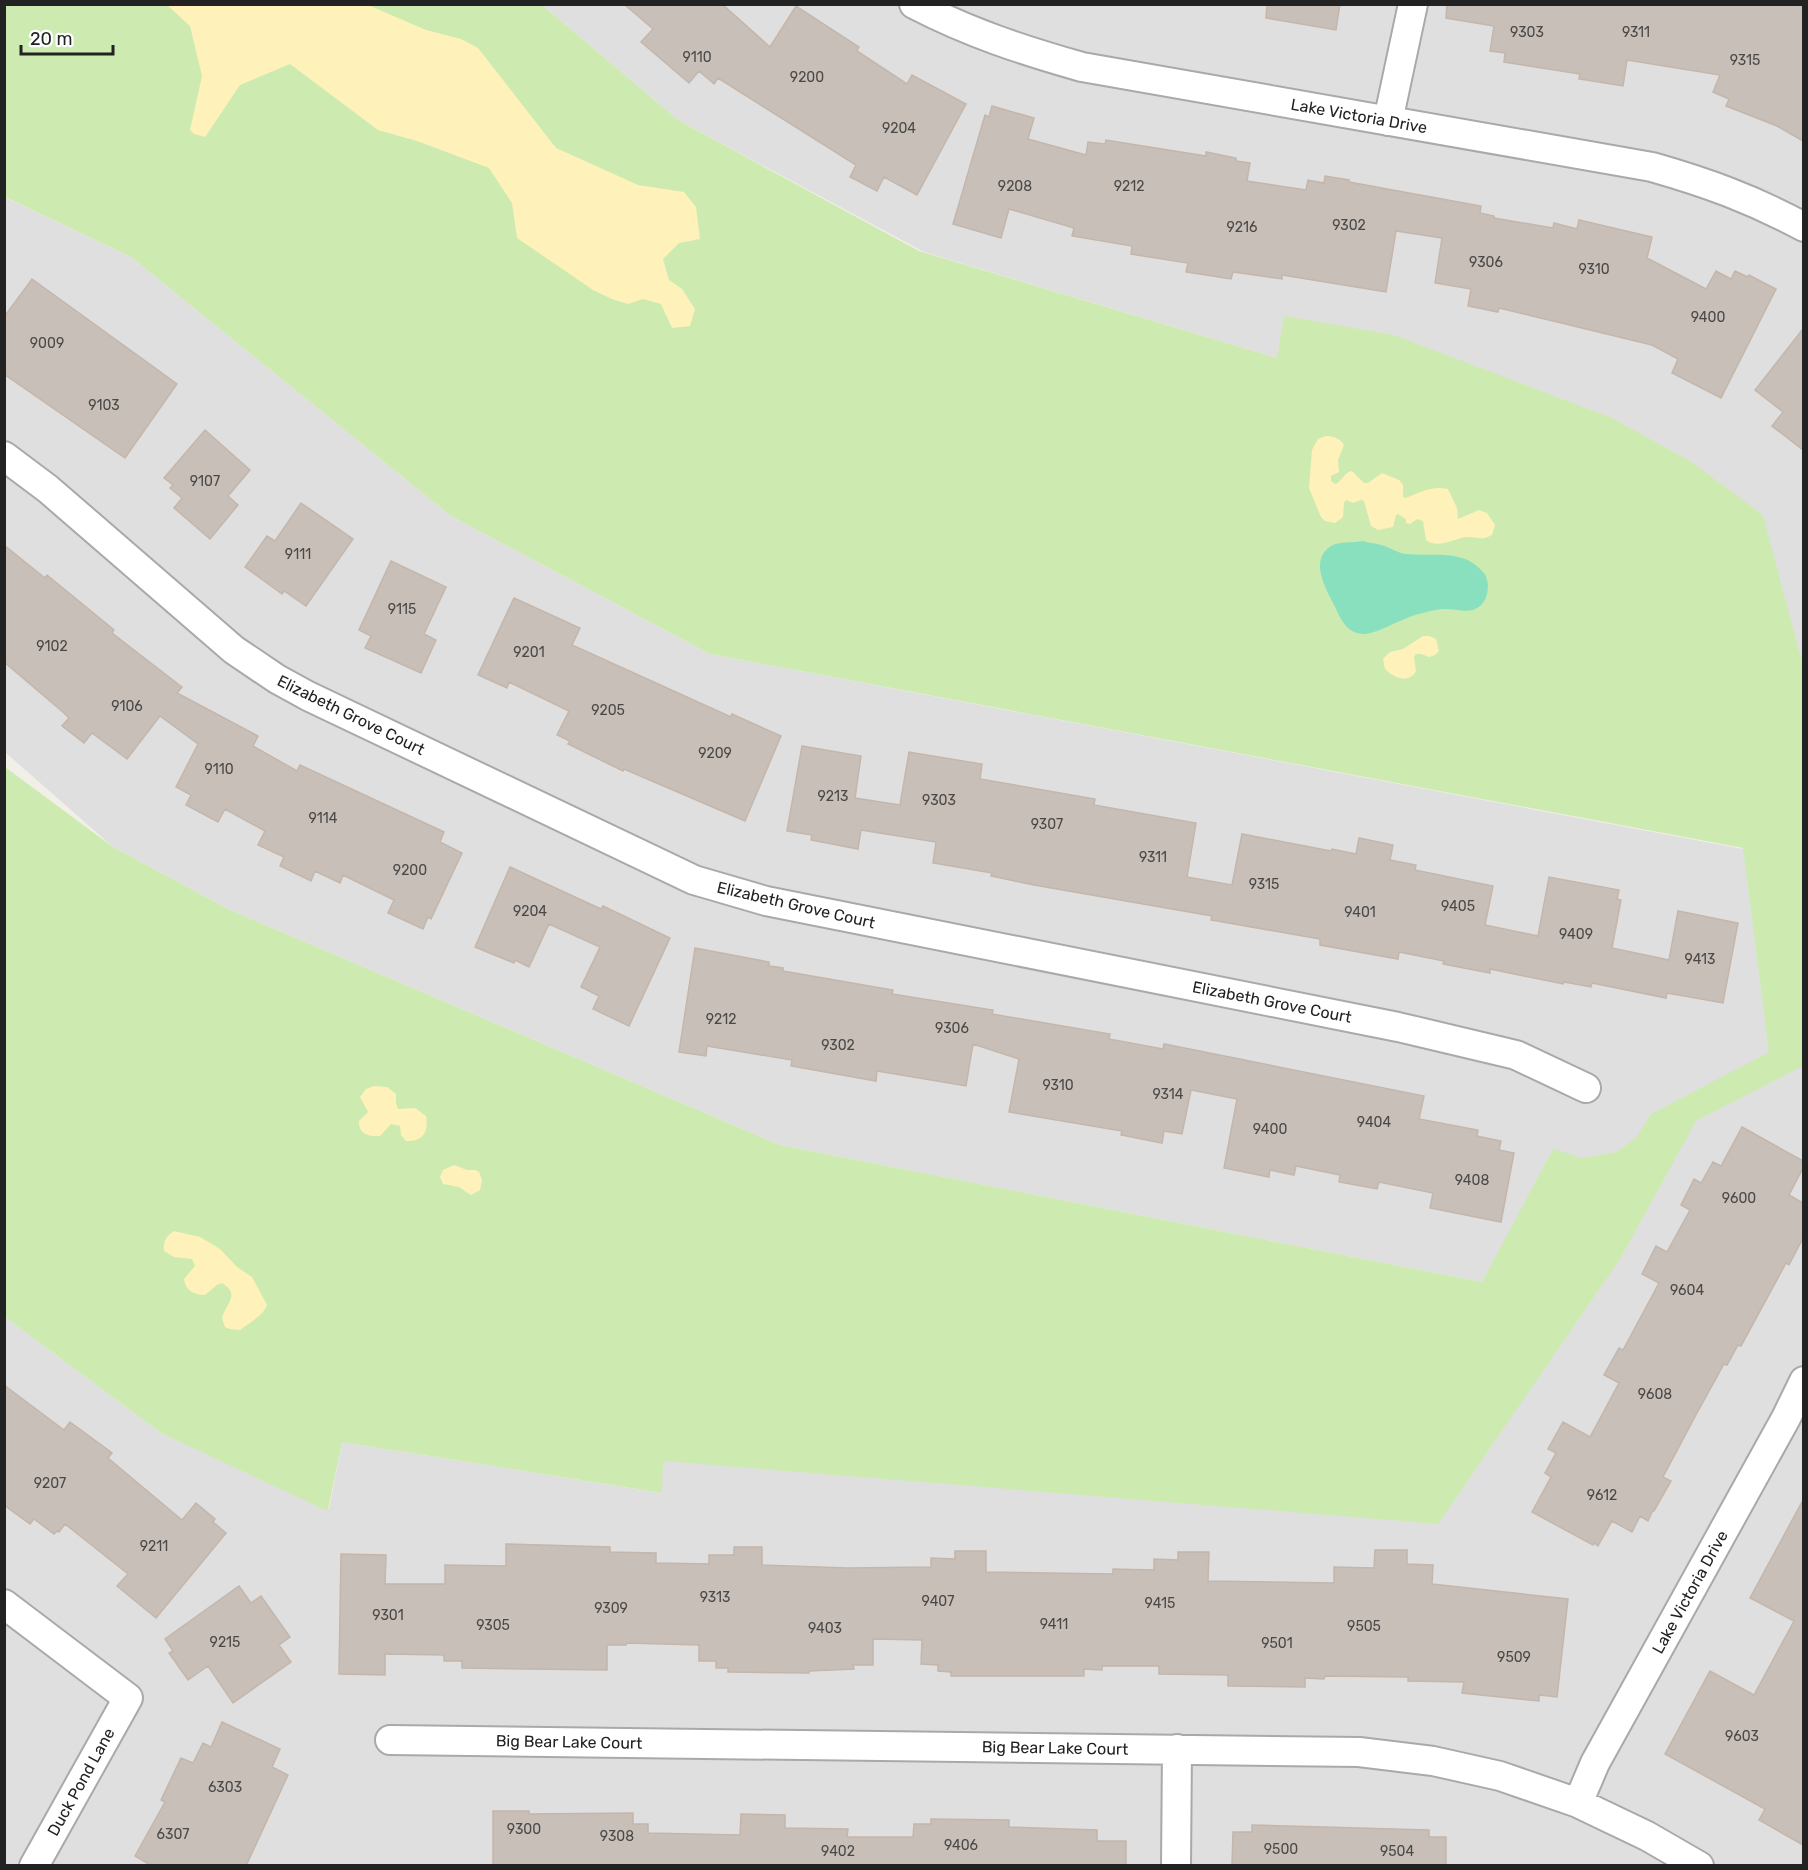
<svg xmlns="http://www.w3.org/2000/svg" width="1808" height="1870" font-family="Rubik,sans-serif">
	<style>
		.residential { fill: #e0dfdf }
		.grass { fill: #cdebb0 }
		.sand { fill: #fff1ba }
		.pitch { fill: #88e0be }
		.building { fill: #c7bfb8; stroke: #c4b6ab; stroke-width: 1.5 }
		.lines { fill: none; stroke-linecap: round; stroke-linejoin: round }
		.street-casing { stroke: #a9a9a9; stroke-width: 32 }
		.street { stroke: #fff; stroke-width: 28 }
		.labels { text-anchor: middle; dominant-baseline: central; stroke-width: 4.5; stroke-linejoin: round; paint-order: stroke }
		.number-label { font-size: 14px; fill: #4b4948 }
		.street-label { font-size: 16px; fill: #222; stroke: #fff }
	</style>
	<rect width="100%" height="100%" fill="#f2efe9"/>
	<path class="residential" d="M 542,5 L 1803,5 L 1803,782 L 1277,358 L 924,252 L 678,120 Z
		M 4,197 L 131,257 L 451,516 L 710,654 L 1743,849 L 1803,892 L 1803,1865 L 5,1865 L 5,1317 L 161,1433 L 329,1509 L 342,1442 L 661,1493 L 662,1460 L 1438,1523 L 1482,1282 L 780,1145 L 230,910 L 113,847 L 5,752 Z"/>
	<path class="grass" d="M 5,5 L 542,5 L 678,120 L 919,251 L 1277,358 L 1284,316 L 1394,335 L 1612,418 L 1690,461 L 1763,515 L 1803,666 L 1803,1066 L 1696,1121 L 1620,1259 L 1438,1524 L 663,1461 L 662,1493 L 342,1442 L 328,1510 L 323,1509 L 161,1433 L 5,1317 L 5,767 L 113,847 L 230,910 L 780,1145 L 1482,1282 L 1553,1149 L 1582,1158 L 1616,1152 L 1636,1138 L 1651,1114 L 1769,1052 L 1743,848 L 710,654 L 451,516 L 131,257 L 5,197 Z"/>
	<path class="sand" d="M 167,5 L 368,5 L 426,30 L 461,39 L 478,48 L 556,148 L 638,185 L 684,192 L 696,207 L 700,239 L 679,243 L 663,259 L 669,280 L 682,289 L 695,309 L 690,326 L 672,328 L 661,304 L 643,299 L 628,304 L 612,299 L 593,290 L 517,238 L 512,203 L 489,168 L 417,141 L 378,130 L 290,64 L 240,85 L 205,137 L 194,134 L 190,130 L 202,76 L 190,26 Z
		M 1326,436 C 1333,436 1341,439 1344,445 L 1338,460 L 1339,472 L 1331,476 L 1331,481 L 1335,484 C 1342,482 1344,472 1352,471 L 1364,483 L 1368,483 L 1382,473 L 1399,480 L 1403,485 L 1403,497 L 1405,498 C 1420,493 1431,485 1448,489 L 1457,508 L 1458,519 L 1479,510 L 1487,513 L 1495,525 L 1492,535 C 1482,541 1478,537 1469,537 C 1455,537 1438,550 1426,540 L 1423,521 L 1417,519 L 1410,524 L 1406,523 L 1406,519 L 1398,514 L 1396,515 L 1393,527 L 1378,530 L 1371,526 L 1364,501 L 1361,500 L 1353,503 L 1346,500 L 1344,503 L 1343,517 L 1335,523 L 1325,521 L 1321,517 L 1309,488 L 1312,450 L 1318,439 Z
		M 1423,636 L 1429,636 L 1436,639 L 1439,651 L 1435,655 L 1429,657 L 1421,654 L 1416,654 L 1414,657 L 1416,671 C 1409,684 1394,678 1385,669 L 1383,659 L 1390,652 L 1403,649 Z
		M 374,1086 L 387,1087 L 396,1094 L 396,1103 L 398,1109 L 415,1108 L 426,1116 C 429,1132 423,1142 406,1141 L 401,1135 L 400,1126 L 391,1124 L 380,1136 C 369,1137 358,1134 359,1121 L 368,1112 L 360,1097 L 366,1089 Z
		M 454,1165 L 467,1170 L 475,1170 L 479,1172 L 482,1180 L 480,1190 L 471,1195 L 459,1187 L 443,1184 L 440,1177 L 443,1170 Z
		M 174,1231 L 200,1237 L 220,1249 L 237,1267 L 252,1277 L 267,1305 C 264,1315 248,1324 240,1330 L 230,1329 L 225,1327 L 222,1318 C 226,1303 241,1295 222,1283 L 217,1285 L 205,1295 C 194,1295 185,1290 184,1279 L 195,1266 L 192,1259 L 174,1257 L 164,1251 C 163,1242 166,1236 174,1231 Z"/>
	<path class="pitch" d="M 1363,541 C 1368,543 1375,543 1381,545 C 1390,547 1397,553 1406,554 C 1434,557 1463,548 1483,572 C 1488,578 1489,586 1487,594 C 1485,602 1481,607 1473,610 C 1463,612 1455,609 1445,609 C 1438,609 1430,611 1423,613 C 1405,616 1376,635 1363,634 C 1343,633 1339,613 1331,599 C 1323,583 1311,559 1331,546 C 1339,541 1353,543 1363,541 Z"/>
	<path class="building" d="M 624,4 L 722,4 L 770,47 L 796,6 L 859,47 L 857,51 L 907,84 L 912,75 L 966,104 L 917,195 L 884,177 L 877,191 L 850,177 L 856,165 L 718,78 L 714,84 L 699,71 L 689,83 L 641,42 L 653,29 Z
		M 1267,4 L 1340,4 L 1336,30 L 1266,18 Z
		M 1447,4 L 1803,4 L 1803,141 L 1777,126 L 1726,106 L 1729,99 L 1713,92 L 1720,75 L 1627,60 L 1623,86 L 1579,79 L 1580,74 L 1504,62 L 1505,53 L 1490,51 L 1494,26 L 1446,18 Z
		M 992,106 L 1034,118 L 1028,139 L 1086,155 L 1088,142 L 1105,144 L 1106,140 L 1206,156 L 1206,152 L 1236,158 L 1236,161 L 1250,163 L 1247,181 L 1306,190 L 1308,180 L 1324,183 L 1325,176 L 1349,180 L 1349,182 L 1481,206 L 1480,213 L 1494,216 L 1494,218 L 1553,228 L 1554,223 L 1577,229 L 1579,220 L 1652,237 L 1647,258 L 1706,289 L 1716,271 L 1731,279 L 1735,271 L 1748,277 L 1749,275 L 1776,289 L 1721,398 L 1672,373 L 1678,359 L 1652,345 L 1499,308 L 1498,312 L 1468,306 L 1471,289 L 1435,283 L 1442,238 L 1396,231 L 1386,292 L 1282,275 L 1282,279 L 1233,272 L 1231,279 L 1186,272 L 1188,263 L 1131,254 L 1132,246 L 1072,236 L 1074,228 L 1009,209 L 1001,238 L 953,224 L 985,115 L 989,117 Z
		M 32,279 L 177,384 L 125,458 L 4,374 L 4,317 Z
		M 1803,329 L 1803,450 L 1772,426 L 1783,412 L 1755,390 Z
		M 205,430 L 250,470 L 228,496 L 238,505 L 210,539 L 174,508 L 182,498 L 170,488 L 173,485 L 164,478 Z
		M 301,503 L 353,539 L 306,606 L 284,591 L 282,594 L 245,567 L 267,536 L 275,541 Z
		M 4,545 L 45,578 L 47,575 L 114,630 L 112,633 L 182,687 L 177,693 L 258,736 L 253,746 L 297,771 L 300,765 L 444,832 L 440,842 L 462,853 L 431,919 L 428,917 L 423,929 L 388,913 L 394,900 L 343,875 L 340,883 L 315,871 L 311,881 L 280,866 L 284,857 L 258,845 L 265,831 L 225,809 L 218,822 L 186,805 L 191,795 L 176,787 L 198,744 L 160,716 L 127,759 L 92,733 L 84,743 L 62,726 L 69,718 L 64,713 L 4,662 Z
		M 391,561 L 446,587 L 424,634 L 436,640 L 421,673 L 365,648 L 371,636 L 359,630 Z
		M 514,598 L 580,628 L 572,645 L 731,717 L 732,714 L 781,736 L 745,821 L 624,769 L 623,771 L 568,744 L 570,741 L 557,735 L 569,711 L 509,682 L 507,688 L 478,675 Z
		M 802,746 L 861,756 L 855,798 L 900,805 L 909,752 L 982,764 L 980,779 L 1095,799 L 1094,805 L 1196,823 L 1187,877 L 1232,885 L 1242,834 L 1331,851 L 1332,849 L 1356,854 L 1359,838 L 1393,845 L 1390,860 L 1416,865 L 1415,870 L 1493,886 L 1485,925 L 1538,936 L 1549,877 L 1619,890 L 1617,899 L 1621,900 L 1612,948 L 1669,960 L 1678,911 L 1738,923 L 1723,1003 L 1667,993 L 1666,998 L 1592,983 L 1591,987 L 1564,982 L 1563,984 L 1490,969 L 1490,973 L 1443,964 L 1444,961 L 1399,952 L 1398,959 L 1320,945 L 1320,939 L 1211,920 L 1212,916 L 1034,885 L 991,876 L 992,873 L 933,863 L 936,842 L 861,830 L 858,849 L 811,840 L 812,835 L 787,831 Z
		M 510,867 L 601,909 L 603,906 L 670,938 L 629,1026 L 593,1009 L 599,996 L 581,987 L 600,947 L 549,924 L 529,967 L 515,960 L 514,963 L 475,947 Z
		M 695,948 L 769,962 L 769,966 L 783,968 L 783,971 L 893,990 L 892,994 L 993,1010 L 992,1014 L 1110,1034 L 1109,1039 L 1163,1049 L 1164,1044 L 1424,1096 L 1419,1119 L 1478,1130 L 1477,1136 L 1501,1141 L 1499,1150 L 1514,1153 L 1501,1222 L 1430,1208 L 1433,1193 L 1379,1182 L 1377,1189 L 1339,1182 L 1340,1175 L 1296,1166 L 1294,1175 L 1270,1170 L 1269,1177 L 1224,1168 L 1237,1099 L 1191,1090 L 1182,1134 L 1164,1131 L 1162,1143 L 1121,1135 L 1122,1131 L 1009,1112 L 1019,1059 L 973,1044 L 966,1086 L 877,1071 L 876,1081 L 791,1066 L 792,1060 L 707,1046 L 706,1056 L 679,1052 Z
		M 1742,1127 L 1803,1161 L 1803,1168 L 1789,1195 L 1803,1203 L 1803,1238 L 1789,1265 L 1786,1263 L 1741,1346 L 1738,1345 L 1727,1365 L 1724,1364 L 1697,1413 L 1663,1477 L 1671,1481 L 1654,1511 L 1653,1510 L 1648,1521 L 1640,1516 L 1632,1532 L 1612,1521 L 1598,1546 L 1594,1543 L 1593,1545 L 1532,1512 L 1551,1477 L 1545,1473 L 1556,1453 L 1548,1449 L 1563,1422 L 1590,1437 L 1619,1383 L 1604,1375 L 1619,1348 L 1623,1350 L 1659,1283 L 1642,1274 L 1656,1246 L 1667,1252 L 1690,1210 L 1681,1205 L 1694,1179 L 1701,1183 L 1713,1162 L 1721,1166 Z
		M 4,1385 L 64,1430 L 70,1422 L 112,1453 L 108,1458 L 182,1520 L 196,1503 L 215,1519 L 213,1522 L 226,1533 L 156,1618 L 117,1586 L 128,1574 L 65,1524 L 59,1532 L 57,1531 L 54,1534 L 34,1519 L 30,1524 L 4,1505 Z
		M 1803,1500 L 1803,1845 L 1759,1820 L 1765,1809 L 1665,1754 L 1710,1671 L 1754,1695 L 1794,1621 L 1750,1598 Z
		M 506,1544 L 610,1547 L 610,1552 L 656,1553 L 656,1563 L 709,1564 L 709,1555 L 734,1555 L 734,1547 L 762,1547 L 762,1565 L 848,1568 L 931,1567 L 931,1558 L 955,1559 L 955,1551 L 986,1551 L 986,1572 L 1113,1574 L 1113,1569 L 1154,1570 L 1154,1559 L 1178,1560 L 1178,1552 L 1209,1552 L 1208,1581 L 1334,1583 L 1334,1567 L 1374,1568 L 1375,1550 L 1407,1550 L 1407,1564 L 1433,1565 L 1432,1584 L 1568,1599 L 1557,1697 L 1539,1695 L 1539,1701 L 1462,1693 L 1464,1682 L 1408,1681 L 1408,1677 L 1325,1676 L 1324,1679 L 1305,1678 L 1305,1687 L 1228,1686 L 1228,1675 L 1159,1674 L 1159,1666 L 1102,1666 L 1102,1670 L 1084,1669 L 1084,1676 L 951,1676 L 951,1672 L 938,1671 L 938,1665 L 921,1664 L 922,1640 L 873,1639 L 873,1665 L 853,1665 L 854,1669 L 809,1671 L 809,1673 L 728,1672 L 728,1668 L 716,1668 L 716,1661 L 699,1661 L 699,1645 L 627,1643 L 626,1645 L 607,1645 L 607,1670 L 462,1668 L 462,1661 L 444,1661 L 444,1655 L 385,1654 L 385,1675 L 339,1674 L 341,1554 L 386,1555 L 385,1584 L 445,1584 L 445,1565 L 506,1566 Z
		M 239,1586 L 251,1603 L 261,1596 L 290,1637 L 279,1645 L 291,1662 L 233,1703 L 208,1666 L 188,1680 L 169,1653 L 173,1651 L 165,1639 Z
		M 222,1722 L 280,1749 L 272,1767 L 288,1775 L 246,1866 L 152,1866 L 135,1856 L 165,1802 L 161,1800 L 181,1758 L 193,1763 L 203,1743 L 211,1747 Z
		M 493,1811 L 529,1811 L 529,1814 L 633,1813 L 633,1824 L 648,1824 L 648,1833 L 740,1835 L 741,1814 L 785,1815 L 785,1828 L 848,1829 L 847,1837 L 913,1837 L 914,1824 L 931,1824 L 931,1819 L 1009,1820 L 1009,1827 L 1097,1830 L 1097,1841 L 1126,1841 L 1126,1866 L 493,1866 Z
		M 1252,1825 L 1429,1830 L 1429,1837 L 1446,1837 L 1446,1866 L 1232,1866 L 1233,1832 L 1252,1832 Z"/>
	<g class="lines">
		<g class="street-casing">
			<path id="street" d="M 914,4 C 970,33 1022,50 1082,67 L 1652,167 C 1708,183 1752,199 1804,227
				M 1388,121 L 1413,4
				M 4,456 L 48,489 L 234,650 L 277,679 L 308,696 L 694,880 L 766,901 L 1398,1027 L 1516,1055 L 1586,1088
				M 4,1604 L 128,1698 L 34,1866
				M 390,1740 L 1359,1752 L 1433,1761 L 1500,1776 L 1578,1803 L 1647,1836 L 1699,1866
				M 1578,1803 L 1595,1763 L 1786,1418 L 1804,1381
				M 1176,1866 L 1177,1749"/>
		</g>
		<use href="#street" class="street"/>
	</g>
	<g class="labels">
		<g class="number-label">
			<text x="1527" y="32">9303</text>
			<text x="1636" y="32">9311</text>
			<text x="697" y="57">9110</text>
			<text x="1745" y="60">9315</text>
			<text x="807" y="77">9200</text>
			<text x="899" y="128">9204</text>
			<text x="1015" y="186">9208</text>
			<text x="1129" y="186">9212</text>
			<text x="1349" y="225">9302</text>
			<text x="1242" y="227">9216</text>
			<text x="1486" y="262">9306</text>
			<text x="1594" y="269">9310</text>
			<text x="1708" y="317">9400</text>
			<text x="47" y="343">9009</text>
			<text x="104" y="405">9103</text>
			<text x="205" y="481">9107</text>
			<text x="298" y="554">9111</text>
			<text x="402" y="609">9115</text>
			<text x="52" y="646">9102</text>
			<text x="529" y="652">9201</text>
			<text x="127" y="706">9106</text>
			<text x="608" y="710">9205</text>
			<text x="715" y="753">9209</text>
			<text x="219" y="769">9110</text>
			<text x="833" y="796">9213</text>
			<text x="939" y="800">9303</text>
			<text x="323" y="818">9114</text>
			<text x="1047" y="824">9307</text>
			<text x="1153" y="857">9311</text>
			<text x="410" y="870">9200</text>
			<text x="1264" y="884">9315</text>
			<text x="1458" y="906">9405</text>
			<text x="530" y="911">9204</text>
			<text x="1360" y="912">9401</text>
			<text x="1576" y="934">9409</text>
			<text x="1700" y="959">9413</text>
			<text x="721" y="1019">9212</text>
			<text x="952" y="1028">9306</text>
			<text x="838" y="1045">9302</text>
			<text x="1058" y="1085">9310</text>
			<text x="1168" y="1094">9314</text>
			<text x="1374" y="1122">9404</text>
			<text x="1270" y="1129">9400</text>
			<text x="1472" y="1180">9408</text>
			<text x="1739" y="1198">9600</text>
			<text x="1687" y="1290">9604</text>
			<text x="1655" y="1394">9608</text>
			<text x="50" y="1483">9207</text>
			<text x="1602" y="1495">9612</text>
			<text x="154" y="1546">9211</text>
			<text x="715" y="1597">9313</text>
			<text x="938" y="1601">9407</text>
			<text x="1160" y="1603">9415</text>
			<text x="611" y="1608">9309</text>
			<text x="388" y="1615">9301</text>
			<text x="1054" y="1624">9411</text>
			<text x="493" y="1625">9305</text>
			<text x="1364" y="1626">9505</text>
			<text x="825" y="1628">9403</text>
			<text x="225" y="1642">9215</text>
			<text x="1277" y="1643">9501</text>
			<text x="1514" y="1657">9509</text>
			<text x="1742" y="1736">9603</text>
			<text x="225" y="1787">6303</text>
			<text x="524" y="1829">9300</text>
			<text x="173" y="1834">6307</text>
			<text x="617" y="1836">9308</text>
			<text x="961" y="1845">9406</text>
			<text x="1281" y="1849">9500</text>
			<text x="838" y="1851">9402</text>
			<text x="1397" y="1851">9504</text>
		</g>
		<g class="street-label">
			<text transform="translate(1359 116) rotate(10)">Lake Victoria Drive</text>
			<text transform="translate(351 715) rotate(26)">Elizabeth Grove Court</text>
			<text transform="translate(796 905) rotate(13)">Elizabeth Grove Court</text>
			<text transform="translate(1272 1002) rotate(11)">Elizabeth Grove Court</text>
			<text transform="translate(1690 1592) rotate(-61)">Lake Victoria Drive</text>
			<text transform="translate(569 1742) rotate(1)">Big Bear Lake Court</text>
			<text transform="translate(1055 1748) rotate(1)">Big Bear Lake Court</text>
			<text transform="translate(81 1782) rotate(-61)">Duck Pond Lane</text>
		</g>
	</g>
	<rect width="1808" height="1870" fill="none" stroke="#222222" stroke-width="12"/>
	<path d="M21 45v9h92v-9" fill="none" stroke="#222222" stroke-width="3"/>
	<text x="30" y="45" font-size="18" fill="#222222" stroke="#ffffff" stroke-width="4.5" paint-order="stroke">20 m</text>
</svg>
